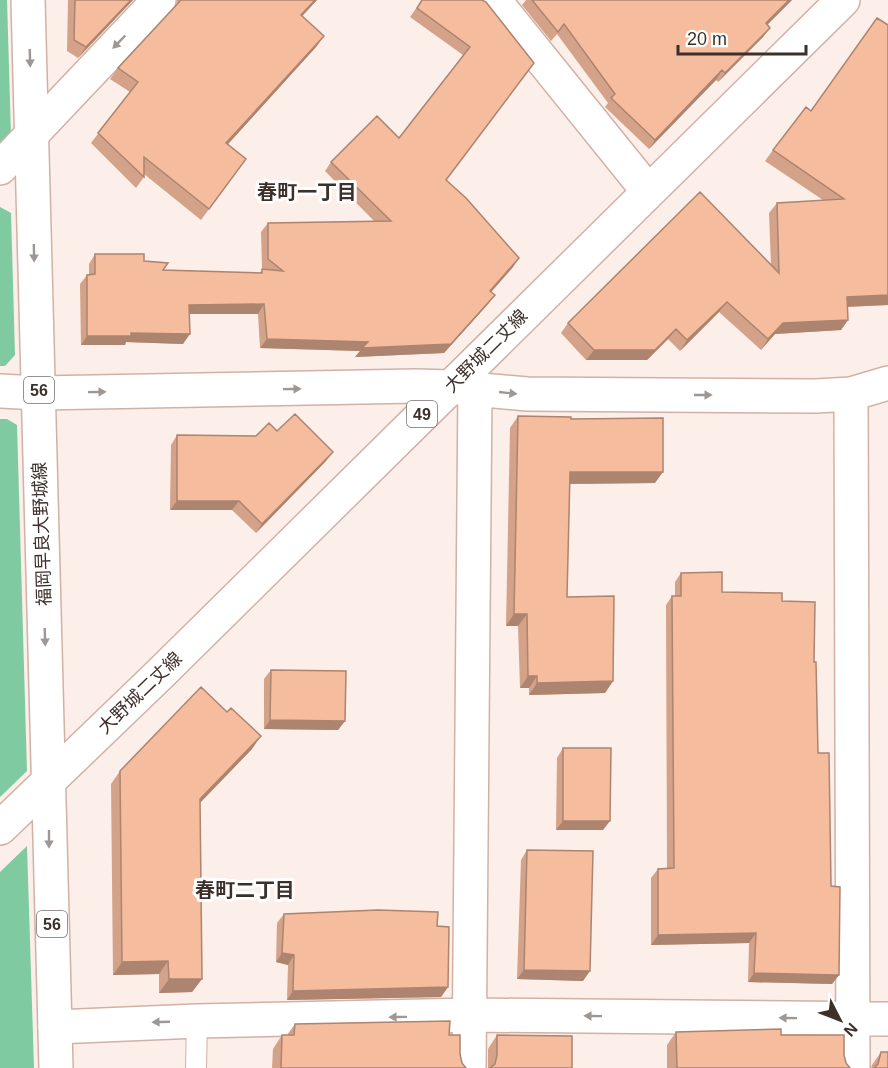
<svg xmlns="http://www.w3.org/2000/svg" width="888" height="1068" font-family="Helvetica,'Noto Sans JP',sans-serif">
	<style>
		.forest { fill: #7fcaa0 }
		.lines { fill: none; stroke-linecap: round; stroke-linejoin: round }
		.lane-casing { stroke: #d2b1a5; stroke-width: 22 }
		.street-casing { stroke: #d2b1a5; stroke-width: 36 }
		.primary-casing { stroke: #d2b1a5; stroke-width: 36 }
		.lane { stroke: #fff; stroke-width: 20 }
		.street { stroke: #fff; stroke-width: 33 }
		.primary { stroke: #fff; stroke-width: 33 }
		.wall { fill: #d4a288 }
		.shaded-wall { fill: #ac846f }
		.building { fill: #f6bc9e; stroke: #ac846f; stroke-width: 1.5 }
		.oneway { fill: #9e9895 }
		.labels { text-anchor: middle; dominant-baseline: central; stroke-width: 6; stroke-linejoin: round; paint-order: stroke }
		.shield { fill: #fff; stroke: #776e6b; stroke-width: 1.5 }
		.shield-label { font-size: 16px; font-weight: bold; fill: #3d302b }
		.street-label { font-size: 18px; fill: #3d302b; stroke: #fff }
		.neighbourhood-label { font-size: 20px; font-weight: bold; fill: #3d302b; stroke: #fff }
	</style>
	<rect width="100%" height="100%" fill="#fceee9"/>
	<path class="forest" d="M 0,0 L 7,0 L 11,136 L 0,149 Z
		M 0,207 L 11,213 L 15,355 L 5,366 L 0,366 Z
		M 0,419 L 7,419 L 17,425 L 27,771 L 0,797 Z
		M 27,846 L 34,1068 L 0,1068 L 0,872 Z"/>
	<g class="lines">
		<g class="lane-casing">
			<path id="lane" d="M 196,1068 L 197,1021"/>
		</g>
		<g class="street-casing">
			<path id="street" d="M 494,0 L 648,191
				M 0,168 L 159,0
				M 0,391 L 39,393 L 416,386 L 450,387 L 527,394 L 816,396 L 851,394 L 888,383
				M 851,394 L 853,1068
				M 55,1027 L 197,1021 L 469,1015 L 888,1019
				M 469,1068 L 475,389"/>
		</g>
		<g class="primary-casing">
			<path id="primary" d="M 28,0 L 56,1068
				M 0,828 L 160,674 L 843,0"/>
		</g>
		<use href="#lane" class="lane"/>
		<use href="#street" class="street"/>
		<use href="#primary" class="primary"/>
	</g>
	<path class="wall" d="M 68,0 L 133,0 L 78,58 L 67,51 Z
		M 177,0 L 317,0 L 302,16 L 324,36 L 316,47 L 228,144 L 246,159 L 201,220 L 144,174 L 144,177 L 136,188 L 91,143 L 130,92 L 110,79 L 118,68 L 177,5 Z
		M 422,0 L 482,0 L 446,180 L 513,267 L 491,292 L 488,304 L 444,353 L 355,357 L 360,351 L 260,348 L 258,314 L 189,314 L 183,344 L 126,342 L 125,345 L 81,345 L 80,284 L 87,275 L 89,275 L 89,264 L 95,254 L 144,261 L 164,270 L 260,273 L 262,269 L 264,270 L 262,268 L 261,232 L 268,223 L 375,222 L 325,171 L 331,162 L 399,138 L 463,55 L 410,17 Z
		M 526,0 L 792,0 L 767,25 L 763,37 L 718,82 L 716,80 L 649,149 L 605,107 L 608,103 L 557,34 L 551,41 L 522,5 Z
		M 888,25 L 888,305 L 848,307 L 848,320 L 841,330 L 775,334 L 761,350 L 719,312 L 680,351 L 668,339 L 647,360 L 586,360 L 561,333 L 568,323 L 771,264 L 769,213 L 777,203 L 823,200 L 765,161 L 773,150 L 811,111 Z
		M 518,416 L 571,419 L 655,483 L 570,484 L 567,597 L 613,681 L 605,693 L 529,695 L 529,688 L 520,688 L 518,626 L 506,626 L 510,428 Z
		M 277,431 L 326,461 L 256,533 L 232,510 L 170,510 L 171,445 L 177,435 L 256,436 Z
		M 681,573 L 722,592 L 782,601 L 814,662 L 818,753 L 839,975 L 832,984 L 748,982 L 749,943 L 651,945 L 651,878 L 658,869 L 667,868 L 666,605 L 672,596 L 675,596 L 675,582 Z
		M 271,670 L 345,721 L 338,730 L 264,729 L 264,679 Z
		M 563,748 L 603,830 L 556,830 L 557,758 Z
		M 252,749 L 200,803 L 202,979 L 192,992 L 159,993 L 159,974 L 113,975 L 111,784 L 120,771 Z
		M 527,850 L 583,981 L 517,979 L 521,860 Z
		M 284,914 L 437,926 L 448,987 L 441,997 L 287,1000 L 288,965 L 276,962 L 277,923 Z
		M 295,1024 L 449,1035 L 460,1054 L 462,1063 L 466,1068 L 272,1068 L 273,1049 L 282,1035 L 287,1035 Z
		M 676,1032 L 781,1035 L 844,1055 L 846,1063 L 850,1068 L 667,1068 L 667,1045 Z
		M 497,1035 L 572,1068 L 488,1068 L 488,1049 Z
		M 881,1052 L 888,1068 L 871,1068 L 872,1065 Z"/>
	<path class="shaded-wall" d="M 131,0 L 133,0 L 78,58 L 86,47 Z
		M 315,0 L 317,0 L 293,26 L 301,15 Z
		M 789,0 L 792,0 L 759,33 L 766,23 Z
		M 770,28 L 763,37 L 718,82 L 725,73 Z
		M 324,36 L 316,47 L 219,154 L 226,143 Z
		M 722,70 L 716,80 L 649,149 L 655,140 Z
		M 519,258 L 513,267 L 484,300 L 490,291 Z
		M 495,295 L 488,304 L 444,353 L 355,357 L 360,351 L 260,348 L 267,339 Z
		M 888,295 L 888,305 L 840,307 L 847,297 Z
		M 727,302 L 719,312 L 680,351 L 687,340 Z
		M 264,304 L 258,314 L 183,314 L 189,305 Z
		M 848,320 L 841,330 L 775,334 L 761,350 L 768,339 L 783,323 Z
		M 676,329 L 668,339 L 647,360 L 586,360 L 594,350 Z
		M 131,333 L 190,334 L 183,344 L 126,342 L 125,345 L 81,345 L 87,336 Z
		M 333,452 L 326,461 L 256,533 L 262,524 Z
		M 570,472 L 663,472 L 655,483 L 562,484 Z
		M 177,501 L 239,501 L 232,510 L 170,510 Z
		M 514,614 L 527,614 L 518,626 L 506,626 Z
		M 528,676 L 537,676 L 529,688 L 520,688 Z
		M 613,681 L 605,693 L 529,695 L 537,683 Z
		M 270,720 L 345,721 L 338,730 L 264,729 Z
		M 261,736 L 252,749 L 191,812 L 200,799 Z
		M 563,821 L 610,821 L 603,830 L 556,830 Z
		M 756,933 L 749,943 L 651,945 L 658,935 Z
		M 282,953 L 294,955 L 288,965 L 276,962 Z
		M 168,961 L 159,974 L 113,975 L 122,962 Z
		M 524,970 L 590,971 L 583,981 L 517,979 Z
		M 754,973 L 839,975 L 832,984 L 748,982 Z
		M 169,979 L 202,979 L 192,992 L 159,993 Z
		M 448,987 L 441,997 L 287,1000 L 293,991 Z"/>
	<path class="building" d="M 75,0 L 131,0 L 86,47 L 74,40 Z
		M 181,0 L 315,0 L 301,15 L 324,36 L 226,143 L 246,159 L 209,209 L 144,157 L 144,177 L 98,133 L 138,82 L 118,68 Z
		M 422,0 L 482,0 L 486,2 L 534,63 L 446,180 L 466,198 L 519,258 L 490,291 L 495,295 L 451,344 L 362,348 L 368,342 L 267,339 L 264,304 L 189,305 L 190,334 L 131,333 L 131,336 L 87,336 L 87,275 L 95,274 L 95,254 L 144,254 L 144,261 L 168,263 L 163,270 L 262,273 L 262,269 L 283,271 L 268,259 L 268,223 L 391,221 L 331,162 L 377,116 L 399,138 L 470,47 L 417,8 Z
		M 532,0 L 789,0 L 766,23 L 770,28 L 725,73 L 722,70 L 655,140 L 611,98 L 615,94 L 564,24 L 558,32 Z
		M 877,18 L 888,25 L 888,295 L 847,297 L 848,320 L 783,323 L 768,339 L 727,302 L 687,340 L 676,329 L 655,350 L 594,350 L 568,323 L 700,192 L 779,273 L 777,203 L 844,199 L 773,150 L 806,107 L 811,111 Z
		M 295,414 L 333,452 L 262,524 L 239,501 L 177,501 L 177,435 L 256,436 L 269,423 L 277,431 Z
		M 518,416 L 571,417 L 571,419 L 663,418 L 663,472 L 570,472 L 567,597 L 614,596 L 613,681 L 537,683 L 537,676 L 528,676 L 527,614 L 514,614 Z
		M 722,572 L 722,592 L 782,593 L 782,601 L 815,602 L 814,662 L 816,662 L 818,753 L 829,753 L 831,886 L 840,887 L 839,975 L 754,973 L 756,933 L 658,935 L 658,869 L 674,868 L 672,596 L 681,596 L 681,573 Z
		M 271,670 L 346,671 L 345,721 L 270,720 Z
		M 201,687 L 227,712 L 231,708 L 261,736 L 200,799 L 202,979 L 169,979 L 168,961 L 122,962 L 120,771 Z
		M 563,748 L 611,748 L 610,821 L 563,821 Z
		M 527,850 L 593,851 L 590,971 L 524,970 Z
		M 378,910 L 438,912 L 437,926 L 449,927 L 448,987 L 293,991 L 294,955 L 282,953 L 284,914 Z
		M 450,1021 L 449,1035 L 460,1035 L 460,1054 L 462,1063 L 466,1068 L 281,1068 L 282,1035 L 294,1035 L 295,1024 Z
		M 781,1029 L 781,1035 L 844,1035 L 844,1055 L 846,1063 L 850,1068 L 677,1068 L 676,1032 Z
		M 497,1035 L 572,1036 L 572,1068 L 490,1068 L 495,1064 L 497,1055 Z
		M 881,1052 L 888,1052 L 888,1068 L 874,1068 L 878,1064 Z"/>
	<defs><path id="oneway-solid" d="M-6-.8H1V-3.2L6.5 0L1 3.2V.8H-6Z" transform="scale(1.5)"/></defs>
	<g class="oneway">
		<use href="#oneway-solid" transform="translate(119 42) rotate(134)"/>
		<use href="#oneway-solid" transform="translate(30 58) rotate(88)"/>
		<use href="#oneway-solid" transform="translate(34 253) rotate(89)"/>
		<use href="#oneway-solid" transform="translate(292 389) rotate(-1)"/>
		<use href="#oneway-solid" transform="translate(97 392) rotate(-1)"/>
		<use href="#oneway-solid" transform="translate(508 393) rotate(6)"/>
		<use href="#oneway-solid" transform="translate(703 395)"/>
		<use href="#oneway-solid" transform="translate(45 637) rotate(88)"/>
		<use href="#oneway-solid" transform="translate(49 839) rotate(90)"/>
		<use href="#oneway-solid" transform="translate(593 1016) rotate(-179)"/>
		<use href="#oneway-solid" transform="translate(398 1017) rotate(179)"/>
		<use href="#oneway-solid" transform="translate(788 1018) rotate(-179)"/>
		<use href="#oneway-solid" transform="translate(161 1022) rotate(178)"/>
	</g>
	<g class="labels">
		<g class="shield">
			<rect x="24" y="377" width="30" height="26" rx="4.5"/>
			<rect x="407" y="401" width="30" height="26" rx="4.5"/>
			<rect x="37" y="911" width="30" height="26" rx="4.5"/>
		</g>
		<g class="shield-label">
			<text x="39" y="390">56</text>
			<text x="422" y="414">49</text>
			<text x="52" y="924">56</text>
		</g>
		<g class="street-label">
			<text transform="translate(486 351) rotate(-45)">大野城二丈線</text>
			<text transform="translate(42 534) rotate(-92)">福岡早良大野城線</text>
			<text transform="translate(140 693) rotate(-44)">大野城二丈線</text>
		</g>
		<g class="neighbourhood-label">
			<text x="307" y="192">春町一丁目</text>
			<text x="245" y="890">春町二丁目</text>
		</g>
	</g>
	<g transform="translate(840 1020) rotate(132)" stroke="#ffffff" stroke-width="4.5" paint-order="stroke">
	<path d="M0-4.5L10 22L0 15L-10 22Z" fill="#3d302b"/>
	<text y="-9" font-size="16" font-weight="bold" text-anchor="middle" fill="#3d302b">N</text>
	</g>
	<path d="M678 45v9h128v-9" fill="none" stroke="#3d302b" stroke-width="3"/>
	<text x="687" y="45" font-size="18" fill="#3d302b" stroke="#ffffff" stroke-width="4.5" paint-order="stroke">20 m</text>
</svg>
